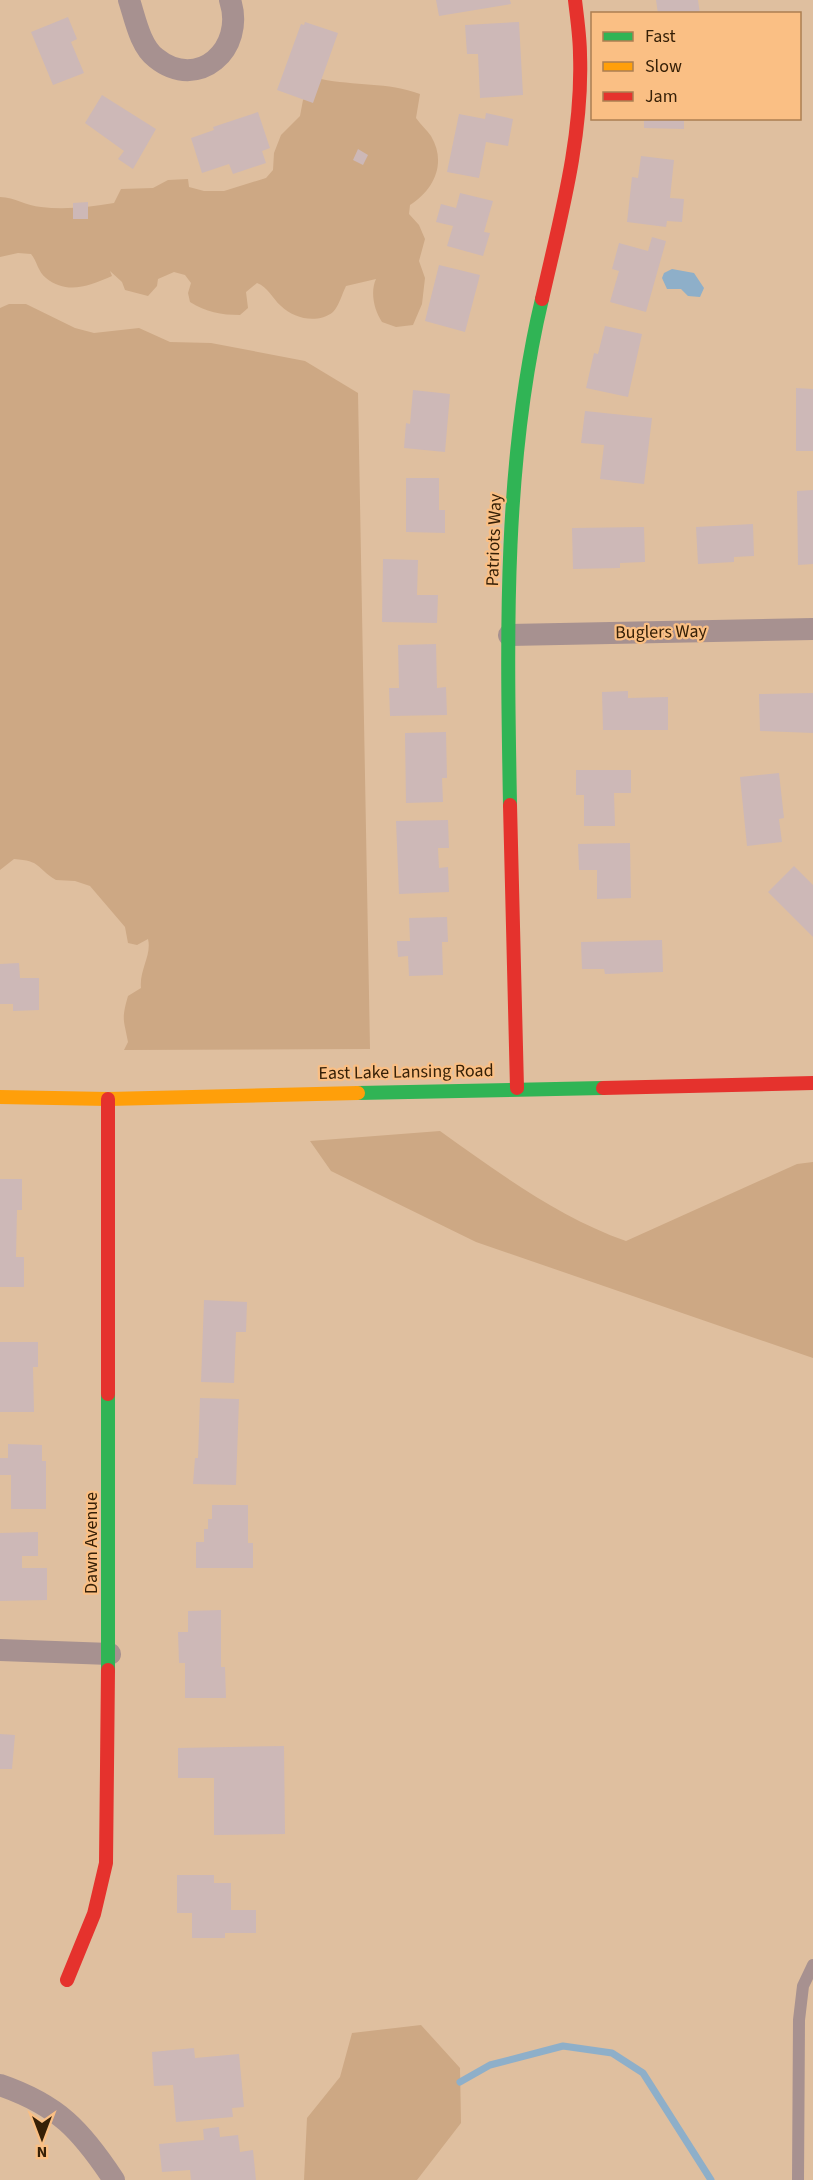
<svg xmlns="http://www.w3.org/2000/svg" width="813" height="2180" font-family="'Source Sans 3',sans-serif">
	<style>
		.green { fill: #cda884 }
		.water { fill: #8eafc9 }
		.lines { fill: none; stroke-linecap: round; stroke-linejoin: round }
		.stream { stroke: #8eafc9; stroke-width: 7 }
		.building { fill: #cdb8b7 }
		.lane { stroke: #a79190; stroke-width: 12 }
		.street { stroke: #a79190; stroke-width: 22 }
		.fast { stroke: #30b455; stroke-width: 14 }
		.slow { stroke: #ff9f0a; stroke-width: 14 }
		.jam { stroke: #e5322d; stroke-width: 14 }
		.labels { text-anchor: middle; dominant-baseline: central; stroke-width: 4.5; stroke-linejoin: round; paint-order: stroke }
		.street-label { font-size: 18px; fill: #362007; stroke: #fabf84 }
	</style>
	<rect width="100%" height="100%" fill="#dfbf9f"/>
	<path class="green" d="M 321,79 C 354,86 388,82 420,94 L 416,118 C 421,125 427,130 431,136 C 447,163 434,190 410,205 L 409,214 L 419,225 L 425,239 L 419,261 L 425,278 L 422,304 L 413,325 L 396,327 L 382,322 C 374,310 370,292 376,279 L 346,286 C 342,294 339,306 333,312 C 318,324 294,319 281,306 C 272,298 268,287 257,283 L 246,292 L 248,308 L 240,315 C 221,315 206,312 190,302 L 188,293 L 191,283 L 185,275 L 174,272 L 158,279 L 157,286 L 148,296 L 125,290 L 122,282 L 110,271 L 112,276 C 89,286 67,295 46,278 C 38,272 37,261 31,254 L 18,253 L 0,257 L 0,197 C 15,197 26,206 41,207 C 65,210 90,207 114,203 L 121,189 L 153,188 L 168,180 L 188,179 L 189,187 L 204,191 L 224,191 L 266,178 L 273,170 L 274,153 L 281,135 L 300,116 L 303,100 Z
		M 9,304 L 26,304 L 75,328 L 94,333 L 139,328 L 170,342 L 211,343 L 305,361 L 358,393 L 370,1049 L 124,1050 L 128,1042 C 124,1020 121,1020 128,996 L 141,988 C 139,970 152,955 148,939 L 137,945 L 128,943 L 125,927 L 90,886 L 75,881 L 56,880 C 35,867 42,861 14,859 L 0,870 L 0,308 Z
		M 440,1131 C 499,1173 558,1217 626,1241 L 797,1164 L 813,1162 L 813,1358 L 476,1242 L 331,1171 L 310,1141 Z
		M 421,2025 L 460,2068 L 461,2123 L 417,2180 L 304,2180 L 307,2118 L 340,2077 L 352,2033 Z"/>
	<path class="water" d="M 672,269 L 694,273 L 704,288 L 700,297 L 688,296 L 681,289 L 667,289 L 662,278 L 664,273 Z"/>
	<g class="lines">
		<path class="stream" d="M 460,2082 L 490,2065 L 563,2046 L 612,2053 L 643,2073 L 711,2180"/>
	</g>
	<path class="building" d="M 436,0 L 510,0 L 511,4 L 439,16 Z
		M 656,0 L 698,0 L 700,14 L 658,14 Z
		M 68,17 L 77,39 L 71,42 L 84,73 L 53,85 L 31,32 Z
		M 305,22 L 338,33 L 313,103 L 277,90 L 301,24 L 304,25 Z
		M 519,22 L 523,95 L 480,98 L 478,54 L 467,54 L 465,25 Z
		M 102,95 L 156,129 L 133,169 L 118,159 L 124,151 L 85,123 Z
		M 258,112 L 270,148 L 262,151 L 266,163 L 233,174 L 229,164 L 202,173 L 191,138 L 214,130 L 213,127 Z
		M 486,113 L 513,119 L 508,146 L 486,142 L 479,178 L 447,172 L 459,114 L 485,119 Z
		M 644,118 L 684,118 L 684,129 L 644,128 Z
		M 358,149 L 368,155 L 363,165 L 353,160 Z
		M 641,156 L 674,160 L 670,198 L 684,199 L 682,222 L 667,221 L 666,227 L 627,222 L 632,177 L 638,178 Z
		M 460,193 L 493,201 L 484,232 L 490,233 L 483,256 L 447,246 L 453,226 L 436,222 L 441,204 L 456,208 Z
		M 88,202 L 88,219 L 73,219 L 73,203 Z
		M 652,237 L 666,241 L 646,312 L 610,302 L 619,271 L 612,269 L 619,243 L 648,251 Z
		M 439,265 L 480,275 L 465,332 L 425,321 Z
		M 605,326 L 642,334 L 628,397 L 586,388 L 594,353 L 598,354 Z
		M 796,388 L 813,389 L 813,451 L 796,451 Z
		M 413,390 L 450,394 L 445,452 L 404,448 L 406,423 L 410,424 Z
		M 585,411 L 652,418 L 644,484 L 600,479 L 604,445 L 581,443 Z
		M 406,478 L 439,478 L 439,510 L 445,510 L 445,533 L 406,532 Z
		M 813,490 L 813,564 L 798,565 L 797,491 Z
		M 753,524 L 754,556 L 734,557 L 734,562 L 698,564 L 696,527 Z
		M 644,527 L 645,562 L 620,563 L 620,568 L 573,569 L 572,528 Z
		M 383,559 L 418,560 L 417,595 L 438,595 L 437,623 L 382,622 Z
		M 436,644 L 437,688 L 446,687 L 447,715 L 390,716 L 389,688 L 399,688 L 398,645 Z
		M 628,691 L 628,698 L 668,697 L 668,730 L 603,730 L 602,692 Z
		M 813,693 L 813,733 L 760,731 L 759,694 Z
		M 446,732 L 447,778 L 442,778 L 443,802 L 406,803 L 405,733 Z
		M 576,770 L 631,770 L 631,793 L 614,793 L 615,826 L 584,826 L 584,795 L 576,795 Z
		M 779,773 L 784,818 L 779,819 L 782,842 L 747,846 L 740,777 Z
		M 448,820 L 449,848 L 438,848 L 439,868 L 448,867 L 449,892 L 399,894 L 396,821 Z
		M 630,843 L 631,898 L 597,899 L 597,870 L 579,870 L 578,844 Z
		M 794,866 L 813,885 L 813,937 L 768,892 Z
		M 447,917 L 448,942 L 442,942 L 443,975 L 409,976 L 408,956 L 398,957 L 397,941 L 410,941 L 409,918 Z
		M 662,940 L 663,972 L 605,974 L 604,969 L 582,969 L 581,942 Z
		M 19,963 L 20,978 L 39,978 L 39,1010 L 13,1011 L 13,1004 L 0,1004 L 0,964 Z
		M 0,1179 L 22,1179 L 22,1210 L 17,1210 L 16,1257 L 24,1257 L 24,1287 L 0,1287 Z
		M 204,1300 L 247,1302 L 246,1332 L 236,1332 L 234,1383 L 201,1382 Z
		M 0,1342 L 38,1342 L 38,1367 L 33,1367 L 34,1412 L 0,1412 Z
		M 200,1398 L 239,1399 L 236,1485 L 193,1484 L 195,1458 L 198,1458 Z
		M 8,1444 L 42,1445 L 42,1461 L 46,1461 L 46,1509 L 11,1509 L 11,1475 L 0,1475 L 0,1458 L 8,1458 Z
		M 212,1505 L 248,1505 L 248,1543 L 253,1543 L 253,1568 L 196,1568 L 196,1542 L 204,1542 L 204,1529 L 208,1529 L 208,1519 L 212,1519 Z
		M 38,1532 L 38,1556 L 22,1556 L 22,1568 L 47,1568 L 47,1600 L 0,1601 L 0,1533 Z
		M 221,1610 L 221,1667 L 225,1667 L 226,1698 L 185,1698 L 185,1663 L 179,1663 L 178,1632 L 188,1632 L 188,1611 Z
		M 0,1734 L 15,1735 L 12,1769 L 0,1769 Z
		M 284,1746 L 285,1834 L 214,1835 L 214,1778 L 178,1778 L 178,1748 Z
		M 177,1875 L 214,1875 L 214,1883 L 231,1883 L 231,1910 L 256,1910 L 256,1933 L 225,1933 L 225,1938 L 192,1938 L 192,1913 L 177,1913 Z
		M 194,2048 L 195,2058 L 239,2054 L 244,2107 L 232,2108 L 233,2117 L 176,2122 L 173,2085 L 154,2086 L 152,2052 Z
		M 219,2127 L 220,2137 L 238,2135 L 240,2152 L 253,2150 L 256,2180 L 191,2180 L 190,2170 L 162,2172 L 159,2144 L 204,2140 L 203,2129 Z"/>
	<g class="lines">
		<path class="lane" d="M 798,2180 L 799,2020 L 803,1986 L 813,1965"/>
		<path class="street" d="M 129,0 C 135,18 140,46 156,58 C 198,92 246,49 230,0
			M 509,635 L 813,629
			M 0,1650 L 110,1654
			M 0,2085 C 58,2105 81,2130 114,2180"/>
		<path class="fast" d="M 510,805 C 507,637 503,463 542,299
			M 358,1093 L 603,1088
			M 108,1394 L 108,1670"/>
		<path class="slow" d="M 0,1097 L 108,1099 L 358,1093"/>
		<path class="jam" d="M 542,299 C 560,219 583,137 580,55 C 580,37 577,18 575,0
			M 510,805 L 517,1088
			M 603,1088 L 813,1083
			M 108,1099 L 108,1394
			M 67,1980 L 94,1914 L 106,1863 L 108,1670"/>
	</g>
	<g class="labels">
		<g class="street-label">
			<text transform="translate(494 540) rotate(-88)">Patriots Way</text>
			<text transform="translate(661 632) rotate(-1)">Buglers Way</text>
			<text transform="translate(406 1072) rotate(-1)">East Lake Lansing Road</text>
			<text transform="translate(91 1543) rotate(-90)">Dawn Avenue</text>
		</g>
	</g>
	<rect x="591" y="12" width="210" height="108" fill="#fabf84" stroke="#ac7f52" stroke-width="1.5"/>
	<rect x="603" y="32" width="30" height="9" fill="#30b455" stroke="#ac7f52" stroke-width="1.5"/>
	<text x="645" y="42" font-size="18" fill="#362007">Fast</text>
	<rect x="603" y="62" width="30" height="9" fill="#ff9f0a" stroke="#ac7f52" stroke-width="1.5"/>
	<text x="645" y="72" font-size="18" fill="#362007">Slow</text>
	<rect x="603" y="92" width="30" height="9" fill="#e5322d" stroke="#ac7f52" stroke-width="1.5"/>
	<text x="645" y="102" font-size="18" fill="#362007">Jam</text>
	<g transform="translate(42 2138) rotate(180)" stroke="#fabf84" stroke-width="4.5" paint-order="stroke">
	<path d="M0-4.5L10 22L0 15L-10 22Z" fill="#362007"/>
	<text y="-9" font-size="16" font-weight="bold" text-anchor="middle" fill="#362007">N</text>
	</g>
</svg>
